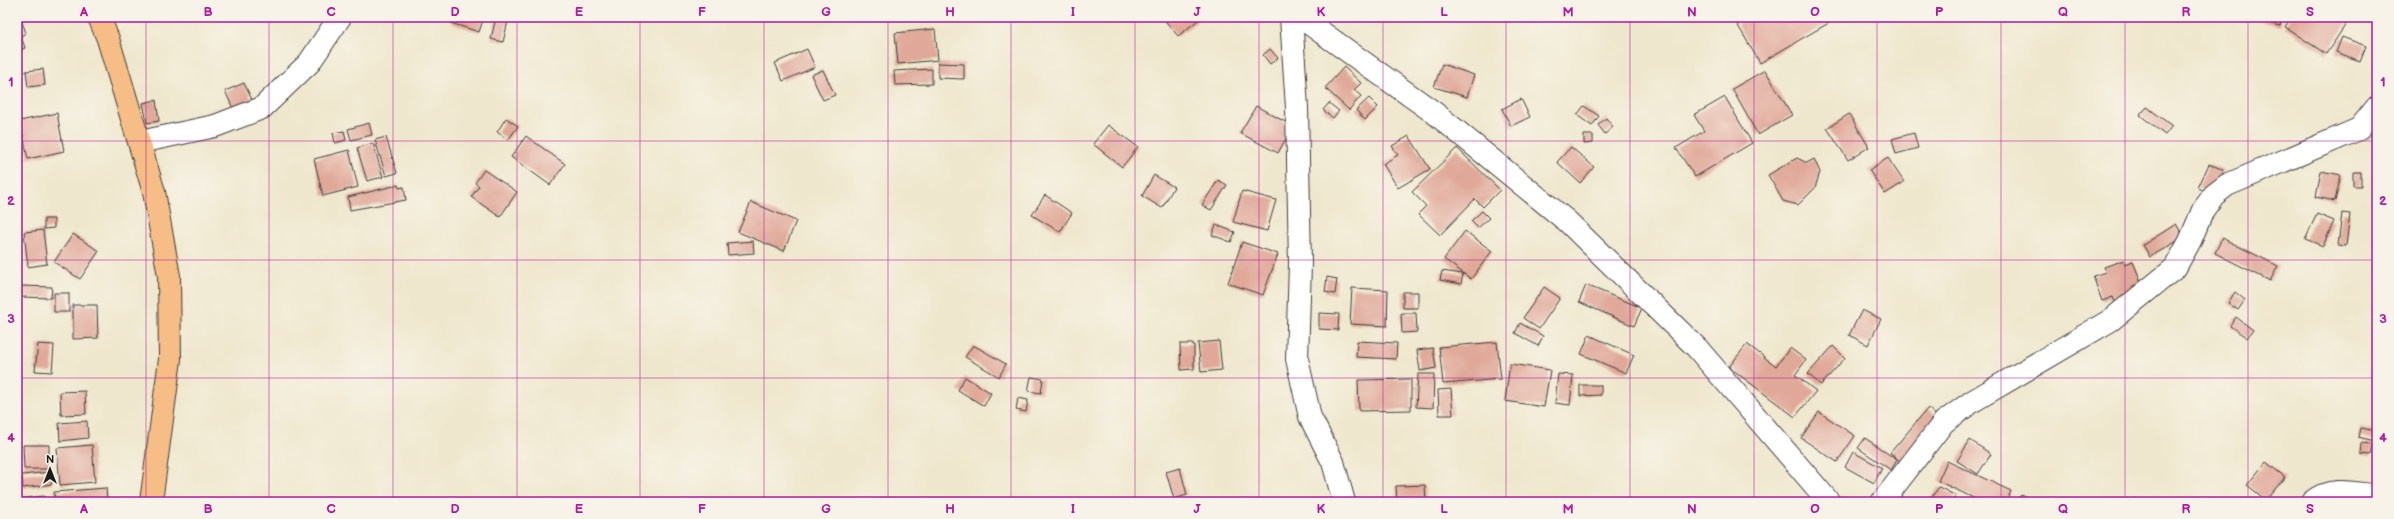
<svg xmlns="http://www.w3.org/2000/svg" width="2394" height="519" font-family="'Balsamiq Sans',sans-serif">
	<style>
		.building { fill: #e0a899 }
		.lines { fill: none; stroke-linecap: round; stroke-linejoin: round }
		.minor-casing { stroke: #3c3a37; stroke-width: 24 }
		.highway-casing { stroke: #3c3a37; stroke-width: 24 }
		.minor { stroke: #fff; stroke-width: 22 }
		.highway { stroke: #f6be86; stroke-width: 22 }
		.grid { fill: none; stroke: #b5179e; stroke-width: 1; stroke-opacity: 0.55 }
		.neatline { fill: none; stroke: #b5179e; stroke-width: 1.5 }
		.grid-label { font-size: 13px; text-anchor: middle; font-weight: bold; fill: #b5179e }
	</style>
	<rect width="100%" height="100%" fill="#f7f3e8"/>
	<filter id="ink" filterUnits="userSpaceOnUse"><feTurbulence type="fractalNoise" baseFrequency=".025" numOctaves="2"/><feDisplacementMap in="SourceGraphic" scale="8" xChannelSelector="R" yChannelSelector="G"/><feConvolveMatrix kernelMatrix="1 2 1 2 8 2 1 2 1" color-interpolation-filters="sRGB"/></filter>
	<filter id="wash" filterUnits="userSpaceOnUse"><feTurbulence type="fractalNoise" baseFrequency=".012" numOctaves="4" result="noise"/><feDisplacementMap in="SourceGraphic" scale="16" xChannelSelector="R" yChannelSelector="G"/><feGaussianBlur stdDeviation="0.9" result="paint"/><feColorMatrix in="noise" values="0 0 0 0 0 0 0 0 0 0 0 0 0 0 0 0 0 1.4 0 .05"/><feComposite in="paint" operator="in"/></filter>
	<g filter="url(#wash)">
		<rect width="100%" height="100%" fill="#efe7cd"/>
		<g id="blocks">
			<path class="building" d="M 453,17 L 484,17 L 479,32 L 451,23 Z
				M 496,17 L 509,17 L 503,42 L 491,39 Z
				M 1162,17 L 1202,17 L 1178,36 Z
				M 1749,17 L 1839,17 L 1760,63 L 1737,24 Z
				M 2258,17 L 2282,17 L 2280,26 L 2257,20 Z
				M 2291,17 L 2342,17 L 2348,21 L 2326,54 L 2285,27 Z
				M 21,19 L 26,33 L 21,36 L 25,48 L 17,51 L 17,20 Z
				M 935,29 L 938,60 L 898,64 L 895,33 Z
				M 2342,37 L 2366,46 L 2360,61 L 2336,52 Z
				M 807,49 L 815,67 L 783,81 L 775,63 Z
				M 1270,49 L 1278,58 L 1270,64 L 1263,55 Z
				M 938,63 L 964,64 L 964,79 L 938,78 Z
				M 1442,64 L 1474,75 L 1467,97 L 1434,87 Z
				M 1344,67 L 1361,83 L 1354,90 L 1361,96 L 1349,110 L 1325,88 Z
				M 43,69 L 45,85 L 28,87 L 26,71 Z
				M 932,69 L 932,84 L 895,85 L 894,71 Z
				M 823,70 L 835,95 L 823,100 L 811,75 Z
				M 1765,70 L 1792,115 L 1758,135 L 1732,89 Z
				M 244,83 L 254,104 L 235,113 L 225,91 Z
				M 1725,97 L 1752,143 L 1695,177 L 1676,148 L 1704,131 L 1694,115 Z
				M 1369,98 L 1378,107 L 1365,120 L 1356,110 Z
				M 1521,99 L 1530,117 L 1511,126 L 1502,109 Z
				M 156,100 L 159,121 L 147,123 L 143,103 Z
				M 1329,103 L 1339,111 L 1333,118 L 1323,110 Z
				M 1256,106 L 1293,126 L 1278,153 L 1240,133 Z
				M 1584,106 L 1599,116 L 1592,126 L 1577,115 Z
				M 2147,107 L 2172,126 L 2165,135 L 2140,115 Z
				M 57,113 L 64,151 L 28,159 L 20,121 Z
				M 1849,114 L 1869,147 L 1848,160 L 1827,128 Z
				M 506,118 L 518,126 L 508,140 L 497,132 Z
				M 1606,118 L 1613,127 L 1605,134 L 1598,125 Z
				M 369,123 L 372,135 L 351,140 L 348,129 Z
				M 1108,125 L 1138,147 L 1122,167 L 1093,144 Z
				M 344,131 L 346,140 L 335,143 L 333,133 Z
				M 1914,133 L 1918,148 L 1896,154 L 1892,139 Z
				M 1584,135 L 1593,135 L 1593,143 L 1584,144 Z
				M 526,136 L 565,164 L 550,185 L 511,157 Z
				M 1409,136 L 1430,169 L 1398,188 L 1383,164 L 1398,155 L 1392,146 Z
				M 386,137 L 397,173 L 386,176 L 375,140 Z
				M 373,143 L 383,177 L 367,181 L 357,148 Z
				M 1571,147 L 1594,167 L 1580,183 L 1557,162 Z
				M 1457,148 L 1500,190 L 1483,207 L 1475,199 L 1440,235 L 1418,214 L 1426,206 L 1412,192 Z
				M 349,150 L 358,187 L 323,196 L 314,159 Z
				M 1797,158 L 1807,163 L 1814,159 L 1820,172 L 1815,188 L 1798,205 L 1783,201 L 1768,175 Z
				M 1888,158 L 1904,182 L 1885,194 L 1869,170 Z
				M 2209,164 L 2224,170 L 2213,194 L 2198,188 Z
				M 484,170 L 517,192 L 500,217 L 471,197 L 479,186 L 475,183 Z
				M 2321,171 L 2341,175 L 2335,201 L 2316,197 Z
				M 2353,172 L 2361,172 L 2361,186 L 2353,186 Z
				M 1154,175 L 1174,187 L 1162,208 L 1142,196 Z
				M 1218,180 L 1227,185 L 1211,210 L 1202,205 Z
				M 398,185 L 399,188 L 404,187 L 406,200 L 350,210 L 348,197 Z
				M 1242,191 L 1276,200 L 1267,231 L 1233,222 Z
				M 1045,195 L 1072,213 L 1060,232 L 1032,215 Z
				M 751,202 L 796,221 L 784,251 L 738,232 Z
				M 1482,211 L 1489,218 L 1478,228 L 1471,221 Z
				M 2342,213 L 2350,214 L 2346,246 L 2338,245 Z
				M 2317,214 L 2334,221 L 2323,246 L 2305,239 Z
				M 44,219 L 54,219 L 54,228 L 44,229 Z
				M 2176,224 L 2184,237 L 2150,257 L 2143,245 Z
				M 1216,225 L 1235,232 L 1231,242 L 1212,235 Z
				M 43,230 L 47,264 L 28,267 L 24,232 Z
				M 1465,231 L 1492,251 L 1471,279 L 1444,259 Z
				M 73,234 L 99,251 L 80,279 L 54,262 Z
				M 2222,238 L 2278,266 L 2270,281 L 2215,253 Z
				M 753,241 L 754,253 L 728,255 L 727,243 Z
				M 1242,242 L 1278,254 L 1263,295 L 1228,283 Z
				M 2124,260 L 2125,264 L 2133,261 L 2142,286 L 2115,302 L 2113,297 L 2102,301 L 2093,276 L 2106,272 L 2104,267 Z
				M 1442,271 L 1463,274 L 1461,284 L 1440,280 Z
				M 1327,277 L 1337,279 L 1335,294 L 1325,292 Z
				M 1586,285 L 1642,308 L 1634,326 L 1579,302 Z
				M 21,286 L 52,287 L 51,298 L 21,297 Z
				M 1544,287 L 1560,298 L 1539,329 L 1523,318 Z
				M 1352,288 L 1388,290 L 1387,326 L 1350,324 Z
				M 1403,292 L 1418,292 L 1418,308 L 1403,308 Z
				M 2235,292 L 2245,300 L 2238,310 L 2228,303 Z
				M 54,293 L 69,293 L 69,312 L 54,312 Z
				M 73,305 L 97,305 L 98,338 L 73,339 Z
				M 1862,310 L 1881,319 L 1868,345 L 1849,335 Z
				M 17,311 L 19,311 L 19,324 L 17,324 Z
				M 1319,313 L 1339,314 L 1338,330 L 1319,329 Z
				M 1401,313 L 1416,313 L 1417,332 L 1402,333 Z
				M 2236,317 L 2253,330 L 2247,338 L 2230,326 Z
				M 1520,323 L 1543,336 L 1538,346 L 1515,333 Z
				M 1589,335 L 1634,355 L 1626,373 L 1581,354 Z
				M 1219,341 L 1222,370 L 1201,372 L 1198,343 Z
				M 1357,341 L 1397,343 L 1396,359 L 1356,357 Z
				M 1497,342 L 1501,379 L 1443,384 L 1439,347 Z
				M 38,344 L 54,345 L 52,372 L 35,371 Z
				M 1180,344 L 1194,344 L 1194,369 L 1181,370 Z
				M 1747,344 L 1776,366 L 1790,348 L 1806,360 L 1795,375 L 1816,391 L 1795,417 L 1729,367 Z
				M 973,345 L 1006,364 L 999,377 L 965,357 Z
				M 1833,346 L 1845,358 L 1821,385 L 1808,374 Z
				M 1433,348 L 1436,368 L 1420,371 L 1417,350 Z
				M 1510,364 L 1550,370 L 1544,407 L 1505,401 Z
				M 1418,374 L 1434,374 L 1433,408 L 1416,407 Z
				M 1558,374 L 1573,375 L 1570,405 L 1555,403 Z
				M 965,377 L 991,393 L 984,406 L 958,390 Z
				M 1031,377 L 1043,379 L 1041,393 L 1028,391 Z
				M 1411,379 L 1411,410 L 1359,411 L 1358,380 Z
				M 1580,385 L 1601,385 L 1601,395 L 1580,396 Z
				M 1451,389 L 1453,415 L 1439,415 L 1438,390 Z
				M 85,391 L 86,414 L 61,415 L 60,392 Z
				M 1018,398 L 1028,400 L 1026,412 L 1016,410 Z
				M 1928,408 L 1942,421 L 1905,465 L 1890,453 Z
				M 1819,412 L 1855,436 L 1837,462 L 1801,438 Z
				M 87,421 L 88,438 L 60,441 L 59,423 Z
				M 2360,428 L 2377,431 L 2375,441 L 2358,437 Z
				M 1865,438 L 1897,460 L 1891,470 L 1858,448 Z
				M 1970,440 L 1991,454 L 1978,474 L 1957,461 Z
				M 2362,443 L 2373,444 L 2371,455 L 2361,454 Z
				M 23,445 L 49,445 L 49,469 L 24,469 Z
				M 92,445 L 95,482 L 60,485 L 57,448 Z
				M 1853,452 L 1882,468 L 1874,483 L 1845,467 Z
				M 1947,461 L 2011,491 L 2006,502 L 1982,502 L 1938,481 Z
				M 2266,462 L 2285,477 L 2266,500 L 2247,485 Z
				M 1180,468 L 1187,495 L 1174,499 L 1166,472 Z
				M 50,472 L 52,484 L 23,488 L 22,475 Z
				M 1425,485 L 1426,502 L 1397,502 L 1396,486 Z
				M 1939,487 L 1956,496 L 1952,502 L 1928,502 Z
				M 106,488 L 107,502 L 55,502 L 54,492 Z
				M 2022,494 L 2032,502 L 2015,502 Z
				M 44,496 L 45,502 L 17,502 L 17,499 Z
				M 2135,498 L 2144,502 L 2133,502 Z"/>
		</g>
	</g>
	<g filter="url(#ink)">
		<use href="#blocks" fill-opacity="0" stroke="#3c3a37" stroke-width="1"/>
		<g class="lines">
			<g class="minor-casing">
				<path id="minor" d="M 1291,17 L 1297,108 L 1300,264 L 1297,359 L 1310,417 L 1333,462 L 1344,502
					M 1300,17 L 1436,114 L 1568,222 L 1697,348 L 1829,502
					M 140,142 L 215,126 L 262,108 L 309,63 L 340,17
					M 1882,502 L 1944,422 L 1973,401 L 2111,320 L 2175,268 L 2190,241 L 2203,210 L 2214,195 L 2227,185 L 2359,129 L 2377,107
					M 2312,502 C 2330,486 2354,493 2377,496"/>
			</g>
			<g class="highway-casing">
				<path id="highway" d="M 99,17 L 108,39 L 154,192 L 169,276 L 170,359 L 151,502"/>
			</g>
			<use href="#minor" class="minor"/>
			<use href="#highway" class="highway"/>
		</g>
	</g>
	<path class="grid" d="M 146,17 L 146,502M 269,17 L 269,502M 393,17 L 393,502M 517,17 L 517,502M 640,17 L 640,502M 764,17 L 764,502M 888,17 L 888,502M 1011,17 L 1011,502M 1135,17 L 1135,502M 1259,17 L 1259,502M 1383,17 L 1383,502M 1506,17 L 1506,502M 1630,17 L 1630,502M 1754,17 L 1754,502M 1877,17 L 1877,502M 2001,17 L 2001,502M 2125,17 L 2125,502M 2248,17 L 2248,502M 17,141 L 2377,141M 17,260 L 2377,260M 17,378 L 2377,378"/>
	<rect width="2394" height="519" fill="none" stroke="#f7f3e8" stroke-width="44"/>
	<g transform="translate(50 469)" stroke="#f7f3e8" stroke-width="3" paint-order="stroke">
	<path d="M0-3L7 15L0 10L-7 15Z" fill="#1c1c1c"/>
	<text y="-6" font-size="11" font-weight="bold" text-anchor="middle" fill="#1c1c1c">N</text>
	</g>
	<rect x="22" y="22" width="2350" height="475" class="neatline"/>
	<g class="grid-label">
		<text x="84" y="16">A</text>
		<text x="208" y="16">B</text>
		<text x="331" y="16">C</text>
		<text x="455" y="16">D</text>
		<text x="579" y="16">E</text>
		<text x="702" y="16">F</text>
		<text x="826" y="16">G</text>
		<text x="950" y="16">H</text>
		<text x="1073" y="16">I</text>
		<text x="1197" y="16">J</text>
		<text x="1321" y="16">K</text>
		<text x="1444" y="16">L</text>
		<text x="1568" y="16">M</text>
		<text x="1692" y="16">N</text>
		<text x="1815" y="16">O</text>
		<text x="1939" y="16">P</text>
		<text x="2063" y="16">Q</text>
		<text x="2186" y="16">R</text>
		<text x="2310" y="16">S</text>
		<text x="11" y="86">1</text>
		<text x="2383" y="86">1</text>
		<text x="11" y="205">2</text>
		<text x="2383" y="205">2</text>
		<text x="11" y="323">3</text>
		<text x="2383" y="323">3</text>
		<text x="11" y="442">4</text>
		<text x="2383" y="442">4</text>
		<text x="84" y="513">A</text>
		<text x="208" y="513">B</text>
		<text x="331" y="513">C</text>
		<text x="455" y="513">D</text>
		<text x="579" y="513">E</text>
		<text x="702" y="513">F</text>
		<text x="826" y="513">G</text>
		<text x="950" y="513">H</text>
		<text x="1073" y="513">I</text>
		<text x="1197" y="513">J</text>
		<text x="1321" y="513">K</text>
		<text x="1444" y="513">L</text>
		<text x="1568" y="513">M</text>
		<text x="1692" y="513">N</text>
		<text x="1815" y="513">O</text>
		<text x="1939" y="513">P</text>
		<text x="2063" y="513">Q</text>
		<text x="2186" y="513">R</text>
		<text x="2310" y="513">S</text>
	</g>
</svg>
